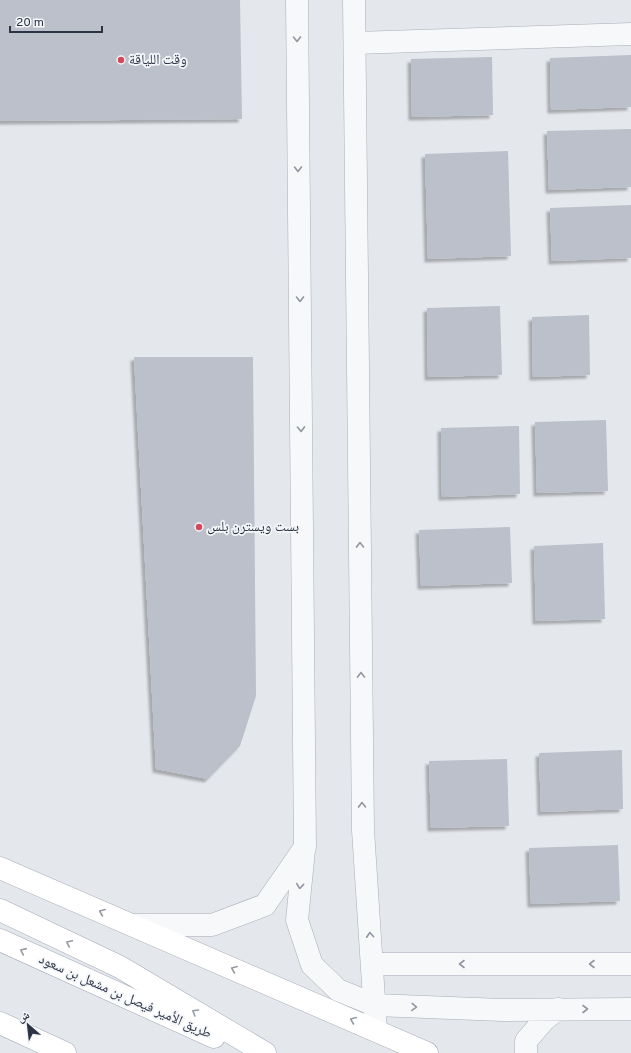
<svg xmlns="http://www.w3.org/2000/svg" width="631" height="1053" font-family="Overpass,'Noto Naskh Arabic',sans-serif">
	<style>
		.building { fill: #bbc0ca; filter: url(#shadow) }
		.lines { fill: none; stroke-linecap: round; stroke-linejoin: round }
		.minor-casing { stroke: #a9aeb7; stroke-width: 23 }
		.tertiary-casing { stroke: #a9aeb7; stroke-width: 23 }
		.secondary-casing { stroke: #a9aeb7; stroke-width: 23 }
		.primary-casing { stroke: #a3abb8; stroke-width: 23 }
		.minor { stroke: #f7f8fa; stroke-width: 22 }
		.tertiary { stroke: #f7f8fa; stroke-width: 22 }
		.secondary { stroke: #fff; stroke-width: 22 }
		.primary { stroke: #fff; stroke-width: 22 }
		.oneway { stroke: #9196a0 }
		.oneway2 { stroke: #959aa2 }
		.poi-dot { fill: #d1495b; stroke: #f4f6f9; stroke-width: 1.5 }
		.labels { text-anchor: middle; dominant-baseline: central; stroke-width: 3.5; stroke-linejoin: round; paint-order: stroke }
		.poi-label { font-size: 14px; fill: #2b3445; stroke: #f4f6f9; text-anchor: start }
		.street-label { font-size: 14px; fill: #2b3445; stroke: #f4f6f9 }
	</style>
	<defs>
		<filter id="shadow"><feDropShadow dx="-3.5" dy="3.5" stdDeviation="1" flood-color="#0004"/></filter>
	</defs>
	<rect width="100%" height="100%" fill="#e4e7ec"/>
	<path class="building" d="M 0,0 L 240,0 L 242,119 L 0,121 Z
		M 631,55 L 631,107 L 551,110 L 550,58 Z
		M 492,57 L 493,115 L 412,117 L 411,59 Z
		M 631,129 L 631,187 L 549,190 L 547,131 Z
		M 508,151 L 511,256 L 428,259 L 425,154 Z
		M 631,205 L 631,258 L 552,261 L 550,208 Z
		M 500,306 L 502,375 L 428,377 L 427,308 Z
		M 589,315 L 590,375 L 533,377 L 532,317 Z
		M 134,357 L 253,357 L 256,696 L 240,746 L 208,779 L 156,769 Z
		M 606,420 L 608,491 L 537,493 L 535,422 Z
		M 519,426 L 520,494 L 442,497 L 441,428 Z
		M 510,527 L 512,583 L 421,586 L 419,530 Z
		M 603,543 L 605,619 L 536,621 L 534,546 Z
		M 622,750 L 623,809 L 541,812 L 539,753 Z
		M 507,759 L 509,826 L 431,828 L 429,761 Z
		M 618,845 L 620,901 L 531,904 L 529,848 Z"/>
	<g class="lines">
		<g class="minor-casing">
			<path id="minor" d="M 355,43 L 631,34"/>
		</g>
		<g class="tertiary-casing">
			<path id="tertiary" d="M 354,0 L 363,830 L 376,1030
				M 304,850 L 297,920 L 312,965 L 338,990 L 375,1005 L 502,1010 L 631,1009
				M 133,925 L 212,925 L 265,905 L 305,847 L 297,0
				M 372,964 L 631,964
				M 526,1053 L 526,1041 L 544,1020 L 558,1009"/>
		</g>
		<g class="secondary-casing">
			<path id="secondary" d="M 0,868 L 427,1053"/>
		</g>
		<g class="primary-casing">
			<path id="primary" d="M 0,910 L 120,967 L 265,1053
				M 0,940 L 214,1037
				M 0,1023 L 65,1053"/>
		</g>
		<use href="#minor" class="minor"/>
		<use href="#tertiary" class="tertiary"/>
		<use href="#secondary" class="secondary"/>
		<use href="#primary" class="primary"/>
	</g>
	<defs><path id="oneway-chevron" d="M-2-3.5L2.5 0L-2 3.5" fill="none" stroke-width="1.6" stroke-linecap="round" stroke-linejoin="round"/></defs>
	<g class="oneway">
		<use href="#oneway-chevron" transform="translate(297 39) rotate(89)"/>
		<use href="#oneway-chevron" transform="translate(298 169) rotate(89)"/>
		<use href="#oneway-chevron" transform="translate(300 299) rotate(89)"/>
		<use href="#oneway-chevron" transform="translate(301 429) rotate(89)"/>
		<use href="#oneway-chevron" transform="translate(360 545) rotate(-91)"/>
		<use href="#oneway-chevron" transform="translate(361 675) rotate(-91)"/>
		<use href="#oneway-chevron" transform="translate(362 805) rotate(-91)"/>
		<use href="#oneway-chevron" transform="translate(300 886) rotate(96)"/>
		<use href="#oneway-chevron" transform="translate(370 935) rotate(-94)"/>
		<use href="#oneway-chevron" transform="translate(462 964) rotate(180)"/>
		<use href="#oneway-chevron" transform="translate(592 964) rotate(180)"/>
		<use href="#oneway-chevron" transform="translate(414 1007) rotate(2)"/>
		<use href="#oneway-chevron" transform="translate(585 1009)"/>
	</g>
	<g class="oneway2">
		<use href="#oneway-chevron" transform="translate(102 912) rotate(-157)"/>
		<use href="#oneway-chevron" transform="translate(69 943) rotate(-155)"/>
		<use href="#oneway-chevron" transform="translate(23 951) rotate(-156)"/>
		<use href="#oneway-chevron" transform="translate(234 969) rotate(-157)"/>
		<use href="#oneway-chevron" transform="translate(195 1012) rotate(-149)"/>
		<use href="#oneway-chevron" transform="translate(353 1020) rotate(-157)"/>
	</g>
	<g class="poi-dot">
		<circle cx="121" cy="60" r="4"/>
		<circle cx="199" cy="527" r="4"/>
	</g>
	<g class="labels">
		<g class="poi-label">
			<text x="129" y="60">وقت اللياقة</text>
			<text x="207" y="527">بست ويسترن بلس</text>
		</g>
		<g class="street-label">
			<text transform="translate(125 997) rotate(24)">طريق الأمير فيصل بن مشعل بن سعود</text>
		</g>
	</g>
	<g transform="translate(28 1025) rotate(332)" stroke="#f4f6f9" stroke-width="3" paint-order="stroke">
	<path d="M0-3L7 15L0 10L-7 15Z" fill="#2b3445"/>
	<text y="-6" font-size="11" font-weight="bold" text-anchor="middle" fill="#2b3445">ش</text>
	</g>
	<path d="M10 26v6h92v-6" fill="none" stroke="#2b3445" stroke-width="2"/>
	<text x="16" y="26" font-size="12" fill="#2b3445" stroke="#f4f6f9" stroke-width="3" paint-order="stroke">20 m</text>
</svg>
